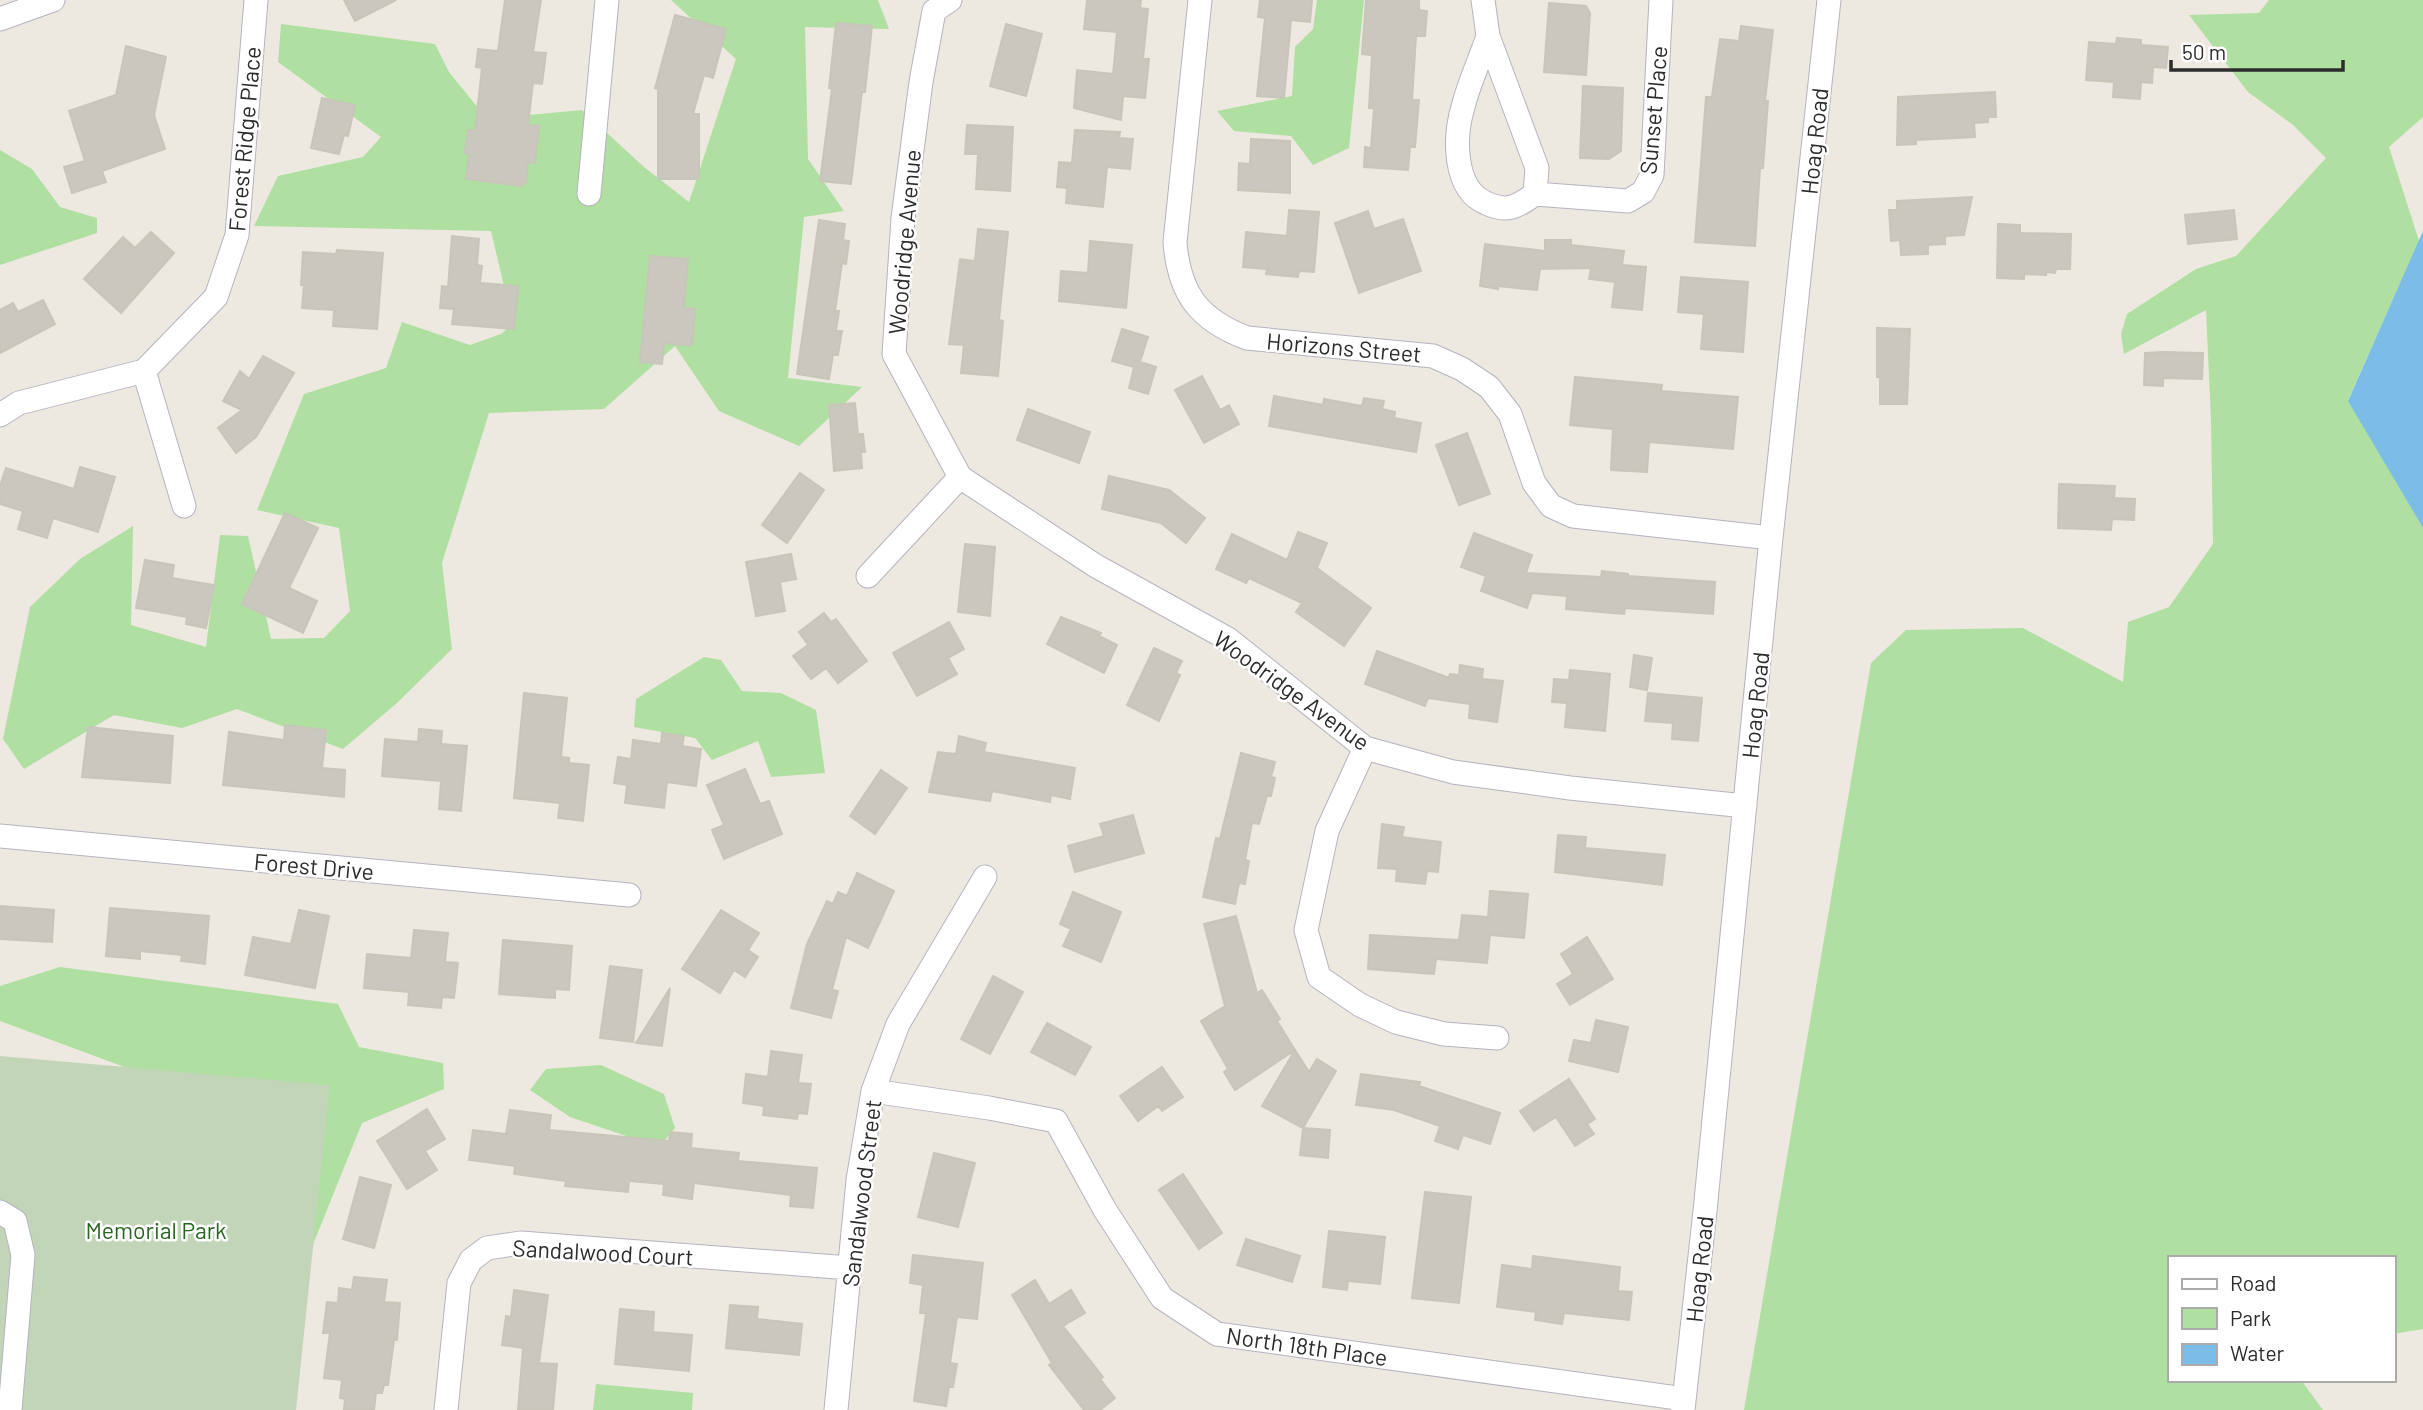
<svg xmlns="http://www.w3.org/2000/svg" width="2423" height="1410" font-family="Barlow,sans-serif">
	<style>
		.green { fill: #afdfa1 }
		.cemetery { fill: #c3d5b8 }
		.water { fill: #7bbde6 }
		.building { fill: #c9c7be; stroke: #c8c5b9; stroke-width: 2 }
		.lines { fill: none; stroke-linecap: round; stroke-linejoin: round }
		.minor-casing { stroke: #b3b4bf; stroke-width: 25 }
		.minor { stroke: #fff; stroke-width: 23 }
		.labels { text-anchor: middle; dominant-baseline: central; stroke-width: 5; stroke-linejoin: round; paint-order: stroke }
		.street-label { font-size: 23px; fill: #2c2c2c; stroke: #fff }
		.park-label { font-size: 23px; fill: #276520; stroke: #fff }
	</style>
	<rect width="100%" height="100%" fill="#ede9e0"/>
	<path class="green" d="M 671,0 L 878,0 L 889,29 L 805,27 L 808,159 L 844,211 L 804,217 L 788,378 L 862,387 L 799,446 L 719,411 L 675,346 L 604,409 L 489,413 L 442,563 L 452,649 L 397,703 L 343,749 L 237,709 L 182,728 L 114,715 L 24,769 L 3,739 L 30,607 L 80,559 L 133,526 L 131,625 L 206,647 L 220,535 L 248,536 L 271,639 L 324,638 L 350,611 L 339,528 L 257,510 L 304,394 L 386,368 L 402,322 L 470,345 L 501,334 L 513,324 L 491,231 L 254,226 L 278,176 L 363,157 L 381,137 L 278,62 L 281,24 L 435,44 L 449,72 L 487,119 L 582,110 L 644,167 L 689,202 L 736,59 Z
		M 1317,0 L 1364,0 L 1349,148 L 1313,165 L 1291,136 L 1234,131 L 1217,111 L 1292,96 L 1295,47 L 1313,29 Z
		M 2269,0 L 2423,0 L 2423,117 L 2389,147 L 2419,241 L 2348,400 L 2423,528 L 2423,1329 L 2393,1334 L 2393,1258 L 2169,1258 L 2169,1380 L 2301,1380 L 2323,1410 L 1744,1410 L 1871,663 L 1906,630 L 2023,628 L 2123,682 L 2128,622 L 2169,607 L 2213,544 L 2211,420 L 2206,310 L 2124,354 L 2121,334 L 2127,314 L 2196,269 L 2236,256 L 2326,158 L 2293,125 L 2248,92 L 2189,15 L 2259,13 Z
		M 0,150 L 32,169 L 60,207 L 97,218 L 97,233 L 0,265 Z
		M 704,657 L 721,660 L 742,691 L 781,693 L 816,710 L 825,773 L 771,777 L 758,741 L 712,760 L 695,738 L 634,727 L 636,699 Z
		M 60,967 L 338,1004 L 359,1047 L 443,1063 L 444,1089 L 362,1123 L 312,1247 L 211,1099 L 0,1021 L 0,986 Z
		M 601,1065 L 664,1094 L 675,1128 L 659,1147 L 570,1117 L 530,1090 L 546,1069 Z
		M 596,1384 L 693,1393 L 692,1410 L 593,1410 Z"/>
	<path class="cemetery" d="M 0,1056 L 330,1085 L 296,1410 L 0,1410 Z"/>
	<path class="water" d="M 2423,231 L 2423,528 L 2348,401 Z"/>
	<path class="building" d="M 344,0 L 396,0 L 355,21 Z
		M 505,0 L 541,0 L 533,52 L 546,53 L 542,84 L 533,83 L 528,125 L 539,126 L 535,163 L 528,162 L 526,183 L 524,183 L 523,186 L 466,179 L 469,154 L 465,153 L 468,130 L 475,131 L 482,68 L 476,67 L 478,49 L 498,51 Z
		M 1087,0 L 1141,0 L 1140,8 L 1148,9 L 1143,59 L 1149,59 L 1145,98 L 1123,96 L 1121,120 L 1074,108 L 1077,70 L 1113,74 L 1117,32 L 1084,29 Z
		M 1260,0 L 1312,0 L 1310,22 L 1291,20 L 1284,98 L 1257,96 L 1265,18 L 1258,17 Z
		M 1366,0 L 1419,0 L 1419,10 L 1427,11 L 1425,36 L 1416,36 L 1412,100 L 1419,100 L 1415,147 L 1410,147 L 1408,170 L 1364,167 L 1365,147 L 1371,148 L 1374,108 L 1369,108 L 1372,55 L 1362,54 Z
		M 1549,3 L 1586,6 L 1590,13 L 1586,75 L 1544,72 Z
		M 675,15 L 726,29 L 713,78 L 704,75 L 693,114 L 699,114 L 699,179 L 658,179 L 658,89 L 655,88 Z
		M 836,23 L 872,26 L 865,92 L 862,92 L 851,184 L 820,181 L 832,89 L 829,88 Z
		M 1006,24 L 1042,34 L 1026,96 L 990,86 Z
		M 1741,26 L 1773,30 L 1765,101 L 1768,101 L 1763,168 L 1760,168 L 1755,246 L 1695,242 L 1706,97 L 1712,97 L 1720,39 L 1739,41 Z
		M 2117,38 L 2141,40 L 2141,45 L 2168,47 L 2166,68 L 2153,67 L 2152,83 L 2141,82 L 2140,99 L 2113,97 L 2114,82 L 2086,80 L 2089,42 L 2116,44 Z
		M 126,46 L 166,57 L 154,115 L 165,149 L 102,171 L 106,182 L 72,193 L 64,167 L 85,161 L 69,111 L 116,95 Z
		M 1583,86 L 1623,88 L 1621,151 L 1609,159 L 1580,158 Z
		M 1995,92 L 1996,117 L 1988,117 L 1988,122 L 1974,123 L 1975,137 L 1916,140 L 1916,144 L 1897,145 L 1898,97 Z
		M 322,98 L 355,105 L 348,136 L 344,135 L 339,154 L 311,148 Z
		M 967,125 L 1013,127 L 1010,191 L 976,189 L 978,154 L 965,154 Z
		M 1075,130 L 1120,132 L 1119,138 L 1133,139 L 1130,169 L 1107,167 L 1103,207 L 1066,203 L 1067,188 L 1057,187 L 1059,162 L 1072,163 Z
		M 1251,139 L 1290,141 L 1290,193 L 1238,190 L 1239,163 L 1250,164 Z
		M 1972,197 L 1964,235 L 1945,236 L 1945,244 L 1928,245 L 1928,254 L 1901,255 L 1900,240 L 1891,241 L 1889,210 L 1897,210 L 1897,201 Z
		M 1289,210 L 1319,212 L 1314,272 L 1299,271 L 1298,277 L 1266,274 L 1267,269 L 1243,267 L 1246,232 L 1287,236 Z
		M 2234,210 L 2237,239 L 2188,244 L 2185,215 Z
		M 1368,211 L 1374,229 L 1403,219 L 1421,271 L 1359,293 L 1335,223 Z
		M 819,220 L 845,224 L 843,240 L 849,241 L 846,264 L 842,263 L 835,311 L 839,311 L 836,331 L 842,331 L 838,355 L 833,355 L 829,379 L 797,374 Z
		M 1998,224 L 2020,225 L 2020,233 L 2071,234 L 2070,269 L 2056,269 L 2055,273 L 2046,272 L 2046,275 L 2024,274 L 2024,279 L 1997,278 Z
		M 978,229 L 1008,232 L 999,320 L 1003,321 L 998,376 L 961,373 L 964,345 L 949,344 L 960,259 L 975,261 Z
		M 151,232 L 174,253 L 121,313 L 84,279 L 123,237 L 135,248 Z
		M 452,236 L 479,239 L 477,265 L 482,266 L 480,283 L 518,286 L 514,329 L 452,324 L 454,309 L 440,308 L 442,286 L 448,287 Z
		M 1545,240 L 1571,240 L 1571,245 L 1624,251 L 1622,265 L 1646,267 L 1642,310 L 1612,307 L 1615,282 L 1589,279 L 1591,268 L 1540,269 L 1537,290 L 1498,286 L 1498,289 L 1480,286 L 1485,244 L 1545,251 Z
		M 1090,241 L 1132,245 L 1126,308 L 1059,301 L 1061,271 L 1088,273 Z
		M 337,250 L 383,253 L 377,329 L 333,326 L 334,310 L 302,308 L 304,285 L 301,285 L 303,252 L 336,254 Z
		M 650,256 L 688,259 L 684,308 L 695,309 L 692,346 L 664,343 L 662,364 L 640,362 Z
		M 1681,277 L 1748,282 L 1743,352 L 1701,349 L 1704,314 L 1678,312 Z
		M 43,300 L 55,324 L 0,353 L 0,310 L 13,303 L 18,312 Z
		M 1877,328 L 1910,329 L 1907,404 L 1880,404 L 1880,377 L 1877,377 Z
		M 1122,329 L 1148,337 L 1140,362 L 1156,367 L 1148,394 L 1129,388 L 1134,367 L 1112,361 Z
		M 2163,352 L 2203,353 L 2202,379 L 2163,378 L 2163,386 L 2144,385 L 2145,353 Z
		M 263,356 L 294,373 L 256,437 L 236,453 L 218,428 L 242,410 L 223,401 L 240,371 L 249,379 Z
		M 1202,376 L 1220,410 L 1229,405 L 1239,424 L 1204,443 L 1175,390 Z
		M 1575,377 L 1662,385 L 1661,391 L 1738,397 L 1733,449 L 1649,442 L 1647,472 L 1611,470 L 1613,429 L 1570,425 Z
		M 1274,396 L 1323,405 L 1324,399 L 1362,406 L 1364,398 L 1384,401 L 1382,409 L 1395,412 L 1394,418 L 1421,423 L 1416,452 L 1269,426 Z
		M 855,403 L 858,434 L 863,434 L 865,452 L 861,452 L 862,468 L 834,471 L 829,405 Z
		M 1028,409 L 1090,432 L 1079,463 L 1017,440 Z
		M 1467,433 L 1490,494 L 1459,505 L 1436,445 Z
		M 80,467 L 115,477 L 98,532 L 53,518 L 47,538 L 18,529 L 23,511 L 0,504 L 0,486 L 6,468 L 74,489 Z
		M 800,473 L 824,490 L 787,543 L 762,525 Z
		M 1109,476 L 1169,490 L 1205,518 L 1186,543 L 1161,523 L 1102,509 Z
		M 2059,484 L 2115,486 L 2114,498 L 2135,499 L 2134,520 L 2112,519 L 2111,530 L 2058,528 Z
		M 285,513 L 318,528 L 289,588 L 317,601 L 303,633 L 242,604 Z
		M 1298,532 L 1327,543 L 1317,568 L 1371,608 L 1344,646 L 1296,612 L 1302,603 L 1249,578 L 1246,583 L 1216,569 L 1232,534 L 1287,560 Z
		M 1474,533 L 1532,555 L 1526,573 L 1601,577 L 1602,571 L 1628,574 L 1628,576 L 1715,582 L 1713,614 L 1625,608 L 1624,614 L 1566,609 L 1567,596 L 1532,593 L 1527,608 L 1481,591 L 1486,576 L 1461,567 Z
		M 965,544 L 995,547 L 990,616 L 958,612 Z
		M 791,554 L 796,579 L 780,582 L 785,611 L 756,616 L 746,562 Z
		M 145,560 L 174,565 L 172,578 L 214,585 L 206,628 L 186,624 L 187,617 L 136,608 Z
		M 824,613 L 831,622 L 836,619 L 867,661 L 838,683 L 826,668 L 811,679 L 793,656 L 808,645 L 799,632 Z
		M 1061,617 L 1101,633 L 1099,636 L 1117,645 L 1104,673 L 1047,644 Z
		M 949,622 L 964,649 L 948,658 L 957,674 L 917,696 L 893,653 Z
		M 1154,648 L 1182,661 L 1176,673 L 1180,675 L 1159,721 L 1127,705 Z
		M 1377,651 L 1449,678 L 1450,674 L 1459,675 L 1460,665 L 1483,669 L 1482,679 L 1503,681 L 1497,722 L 1469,718 L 1470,704 L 1428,698 L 1425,706 L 1365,684 Z
		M 1634,655 L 1652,658 L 1647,690 L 1630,687 Z
		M 1570,670 L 1610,674 L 1605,731 L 1565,727 L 1567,703 L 1552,702 L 1554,679 L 1569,680 Z
		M 524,693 L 567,698 L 561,757 L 569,758 L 569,763 L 589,765 L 583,821 L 558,818 L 560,803 L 514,798 Z
		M 1648,693 L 1702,698 L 1698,741 L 1672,739 L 1673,723 L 1645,721 Z
		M 285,725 L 326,730 L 322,768 L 345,770 L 344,797 L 223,785 L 229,732 L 284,740 Z
		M 88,727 L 173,736 L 170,783 L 82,777 Z
		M 419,729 L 442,731 L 441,744 L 467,746 L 461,811 L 439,809 L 441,781 L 382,776 L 385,739 L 418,742 Z
		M 662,733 L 684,736 L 682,746 L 701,749 L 696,786 L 667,782 L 664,808 L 625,803 L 627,785 L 614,783 L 618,757 L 631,759 L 633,740 L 661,744 Z
		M 959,736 L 986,743 L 984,752 L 1075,768 L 1070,799 L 1051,795 L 1050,802 L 992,791 L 990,801 L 929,792 L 938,752 L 956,754 Z
		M 1241,753 L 1275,762 L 1271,777 L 1275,778 L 1271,796 L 1267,796 L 1259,824 L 1252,823 L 1245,860 L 1249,861 L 1245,884 L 1239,883 L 1235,904 L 1203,897 L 1216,838 L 1220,839 Z
		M 745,769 L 760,804 L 769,801 L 782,834 L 724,859 L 712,830 L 724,825 L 707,785 Z
		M 881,770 L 907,788 L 875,834 L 850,816 Z
		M 1133,815 L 1144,853 L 1075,872 L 1068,846 L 1104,836 L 1100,824 Z
		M 1382,824 L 1404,827 L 1402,837 L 1441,842 L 1438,872 L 1427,871 L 1425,884 L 1396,881 L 1397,869 L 1378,868 Z
		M 1558,835 L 1586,837 L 1585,848 L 1665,855 L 1662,885 L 1555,872 Z
		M 857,873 L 894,891 L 868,948 L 846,937 L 832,990 L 838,991 L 831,1018 L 791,1008 L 807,944 L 827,901 L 833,904 L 838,892 L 847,896 Z
		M 1490,891 L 1528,894 L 1524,938 L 1490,935 L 1487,963 L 1436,959 L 1434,974 L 1368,969 L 1370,935 L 1459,940 L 1462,915 L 1488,917 Z
		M 1073,892 L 1121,912 L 1101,962 L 1063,946 L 1071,929 L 1060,924 Z
		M 0,906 L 54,910 L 52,942 L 0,939 Z
		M 110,908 L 209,916 L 205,964 L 181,961 L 182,955 L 140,951 L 140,959 L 106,956 Z
		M 299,910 L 329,916 L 315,988 L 245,975 L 253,937 L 291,944 Z
		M 721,910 L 759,933 L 748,950 L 758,957 L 745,977 L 734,970 L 720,993 L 682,969 Z
		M 1236,916 L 1257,993 L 1262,990 L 1280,1019 L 1277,1021 L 1295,1050 L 1235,1090 L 1224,1072 L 1228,1069 L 1201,1021 L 1225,1006 L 1204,924 Z
		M 414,930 L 448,933 L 445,962 L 458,963 L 454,998 L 442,997 L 441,1008 L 408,1005 L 409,992 L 364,988 L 367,954 L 411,958 Z
		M 1587,937 L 1613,979 L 1570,1005 L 1557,984 L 1573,974 L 1561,954 Z
		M 503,940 L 572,946 L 569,990 L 555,989 L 555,998 L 499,994 Z
		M 610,966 L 642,970 L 633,1042 L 600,1038 Z
		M 993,976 L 1023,992 L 990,1054 L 961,1039 Z
		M 670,988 L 662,1046 L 636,1043 Z
		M 1596,1020 L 1628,1027 L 1618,1072 L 1569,1061 L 1574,1040 L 1591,1043 Z
		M 1047,1023 L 1091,1047 L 1075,1075 L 1031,1052 Z
		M 1295,1050 L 1309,1072 L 1317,1059 L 1336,1071 L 1303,1128 L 1330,1130 L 1328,1158 L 1300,1155 L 1303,1128 L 1262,1106 Z
		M 771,1051 L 802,1055 L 798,1083 L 811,1084 L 807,1114 L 798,1113 L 797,1119 L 763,1115 L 764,1106 L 743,1103 L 746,1074 L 768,1077 Z
		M 1162,1067 L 1183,1097 L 1162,1111 L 1158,1106 L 1138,1121 L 1120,1096 Z
		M 1361,1074 L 1420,1082 L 1419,1086 L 1500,1113 L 1490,1144 L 1463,1135 L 1458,1149 L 1435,1141 L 1440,1126 L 1394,1110 L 1356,1105 Z
		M 1569,1079 L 1595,1119 L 1587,1124 L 1594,1134 L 1575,1146 L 1556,1117 L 1534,1131 L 1520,1111 Z
		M 427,1109 L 445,1139 L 425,1151 L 437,1170 L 407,1189 L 377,1141 Z
		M 510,1110 L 551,1115 L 549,1130 L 669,1141 L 670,1132 L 692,1134 L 691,1148 L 739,1153 L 738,1161 L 817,1168 L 813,1208 L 790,1206 L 791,1195 L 694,1183 L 692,1199 L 663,1195 L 664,1184 L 629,1181 L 628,1192 L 565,1186 L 566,1181 L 514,1174 L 515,1166 L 469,1160 L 473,1130 L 506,1134 Z
		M 934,1153 L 975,1163 L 958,1227 L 918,1217 Z
		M 1183,1174 L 1222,1233 L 1199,1249 L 1159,1190 Z
		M 360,1177 L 391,1185 L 374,1248 L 343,1239 Z
		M 1425,1192 L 1471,1197 L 1459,1303 L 1412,1298 Z
		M 1329,1231 L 1385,1237 L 1380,1284 L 1348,1281 L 1347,1290 L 1323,1287 Z
		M 1246,1239 L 1300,1256 L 1292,1282 L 1237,1265 Z
		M 913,1255 L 983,1263 L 977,1319 L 957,1317 L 950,1363 L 957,1364 L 953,1387 L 949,1387 L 946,1406 L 914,1401 L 926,1313 L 920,1313 L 923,1285 L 910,1283 Z
		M 1533,1256 L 1620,1267 L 1618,1291 L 1632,1292 L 1629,1320 L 1564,1313 L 1562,1324 L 1535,1320 L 1536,1312 L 1497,1307 L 1502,1265 L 1532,1269 Z
		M 354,1277 L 387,1280 L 384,1302 L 400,1303 L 397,1340 L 394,1340 L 388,1385 L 384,1385 L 382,1393 L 376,1393 L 374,1410 L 344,1410 L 345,1399 L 340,1398 L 342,1380 L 324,1378 L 330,1333 L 323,1333 L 327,1302 L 338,1303 L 339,1288 L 352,1290 Z
		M 1035,1280 L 1049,1304 L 1071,1290 L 1085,1313 L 1063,1326 L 1103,1377 L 1100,1379 L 1115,1398 L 1100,1410 L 1084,1410 L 1049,1365 L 1052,1363 L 1012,1295 Z
		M 514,1290 L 548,1295 L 539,1363 L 557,1364 L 553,1410 L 518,1410 L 523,1348 L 502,1345 L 506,1316 L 511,1317 Z
		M 730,1305 L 758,1307 L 757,1319 L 802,1324 L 799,1355 L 726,1348 Z
		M 620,1309 L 654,1312 L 653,1332 L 692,1335 L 689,1371 L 615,1364 Z"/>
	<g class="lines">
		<g class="minor-casing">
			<path id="minor" d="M 950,0 L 934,11 L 921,82 L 903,218 L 894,354 L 960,477 L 1096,566 L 1228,639 L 1365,748 L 1453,772 L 1570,788 L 1745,806
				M 1200,0 L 1175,242 C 1179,294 1199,320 1247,338 L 1433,356 L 1462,369 L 1489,387 L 1510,414 L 1534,483 L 1551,506 L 1573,516 L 1771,538
				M 1483,0 L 1488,36 L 1537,168 L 1535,194 C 1517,207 1507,213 1486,203 C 1453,189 1454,137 1463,107 C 1469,83 1480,60 1488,36
				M 0,19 L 53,0
				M 589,194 L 607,0
				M 1535,194 L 1628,201 L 1643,192 L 1652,175 L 1661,0
				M 144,371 L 184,506
				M 0,415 L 19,403 L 144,371 L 216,297 L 237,235 L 256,0
				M 868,576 L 960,477
				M 1365,748 L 1327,831 L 1306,930 L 1319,977 L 1360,1005 L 1396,1022 L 1444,1034 L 1497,1038
				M 0,836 L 629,895
				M 873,1091 L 989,1108 L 1056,1121 L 1105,1210 L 1162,1298 L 1217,1334 L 1684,1399
				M 0,1212 L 15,1221 L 23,1255 L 10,1410
				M 446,1410 L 459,1283 L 471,1260 L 487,1248 L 521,1243 L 850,1268
				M 836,1410 L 858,1180 L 873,1091 L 898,1024 L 985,877
				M 1683,1410 L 1705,1211 L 1771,538 L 1829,0"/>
		</g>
		<use href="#minor" class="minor"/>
	</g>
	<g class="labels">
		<g class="street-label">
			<text transform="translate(1653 110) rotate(-85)">Sunset Place</text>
			<text transform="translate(244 139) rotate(-85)">Forest Ridge Place</text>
			<text transform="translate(1814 141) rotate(-84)">Hoag Road</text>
			<text transform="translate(904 242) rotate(-85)">Woodridge Avenue</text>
			<text transform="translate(1344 347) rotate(5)">Horizons Street</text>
			<text transform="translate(1292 690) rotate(36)">Woodridge Avenue</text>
			<text transform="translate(1755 705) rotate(-84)">Hoag Road</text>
			<text transform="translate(314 866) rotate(5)">Forest Drive</text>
			<text transform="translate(861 1193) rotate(-83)">Sandalwood Street</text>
			<text transform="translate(603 1252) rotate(3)">Sandalwood Court</text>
			<text transform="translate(1699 1269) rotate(-84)">Hoag Road</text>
			<text transform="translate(1307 1346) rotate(8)">North 18th Place</text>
		</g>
		<g class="park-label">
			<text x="156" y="1230">Memorial Park</text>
		</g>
	</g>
	<rect x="2168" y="1256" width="228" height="126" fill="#ffffff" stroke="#ababab" stroke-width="2"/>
	<rect x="2182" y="1279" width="35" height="10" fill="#ffffff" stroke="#ababab" stroke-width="2"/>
	<text x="2230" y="1291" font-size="21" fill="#2c2c2c">Road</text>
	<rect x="2182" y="1308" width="35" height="21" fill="#afdfa1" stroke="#ababab" stroke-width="2"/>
	<text x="2230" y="1326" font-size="21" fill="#2c2c2c">Park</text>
	<rect x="2182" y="1344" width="35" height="21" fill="#7bbde6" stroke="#ababab" stroke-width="2"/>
	<text x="2230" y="1361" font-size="21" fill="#2c2c2c">Water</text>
	<path d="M2171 60v10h172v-10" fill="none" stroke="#2c2c2c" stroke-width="3.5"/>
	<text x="2182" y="60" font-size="21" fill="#2c2c2c" stroke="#ffffff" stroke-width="5" paint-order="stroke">50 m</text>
</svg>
